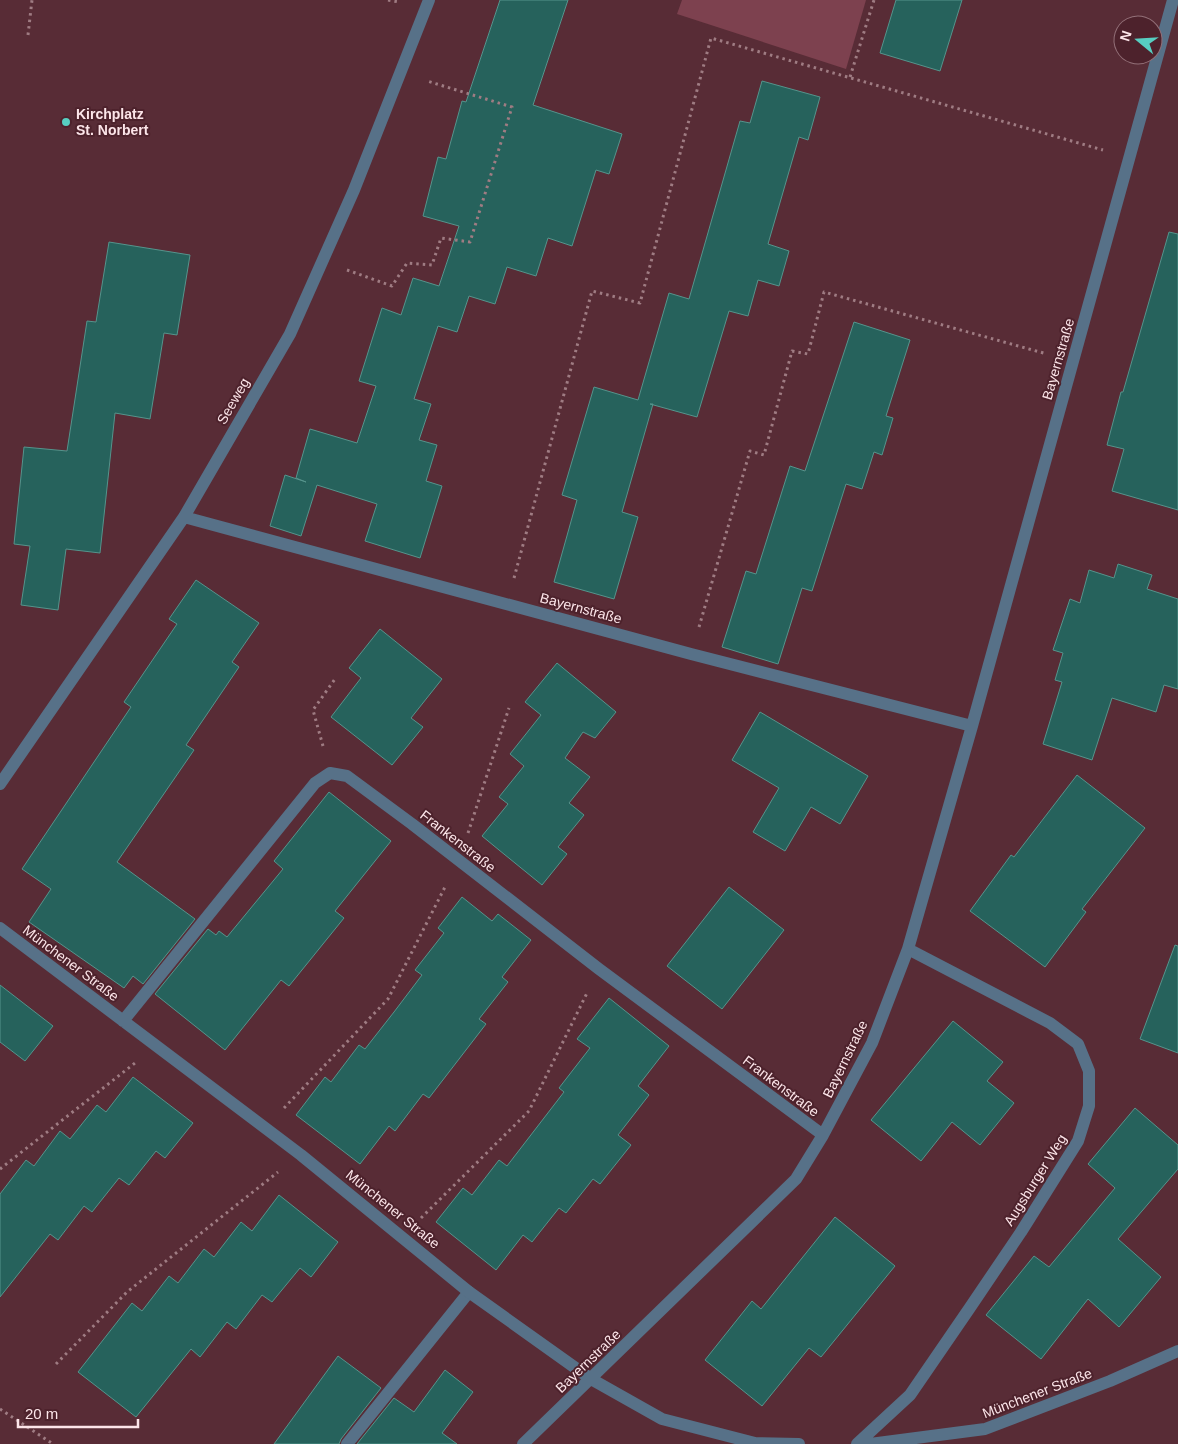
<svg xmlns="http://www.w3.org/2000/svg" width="1178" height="1444" font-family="Arial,sans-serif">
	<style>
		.green { fill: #7d414f }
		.building { fill: #26625c; stroke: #55948c }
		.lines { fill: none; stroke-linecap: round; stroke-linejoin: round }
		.path { stroke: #9f7c83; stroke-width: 3; stroke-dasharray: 2.5 4; stroke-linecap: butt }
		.lane { stroke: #577188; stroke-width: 12 }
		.street { stroke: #577188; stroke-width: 12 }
		.poi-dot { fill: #57cec1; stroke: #4d222c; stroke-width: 2 }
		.labels { text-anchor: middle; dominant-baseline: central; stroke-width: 4; stroke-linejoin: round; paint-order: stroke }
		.poi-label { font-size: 14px; font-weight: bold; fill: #fce5e9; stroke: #4d222c; text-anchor: start }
		.street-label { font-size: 14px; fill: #fce5e9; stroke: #4d222c }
	</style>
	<rect width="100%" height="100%" fill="#582c36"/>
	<path class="green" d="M 682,0 L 866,0 L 846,69 L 677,14 Z"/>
	<path class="building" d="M 500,0 L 568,0 L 533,105 L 622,134 L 609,174 L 596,170 L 572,246 L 548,238 L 536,276 L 507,267 L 495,304 L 469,296 L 457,332 L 438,326 L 414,399 L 431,404 L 419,440 L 437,445 L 426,481 L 442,486 L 420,558 L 365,541 L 377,504 L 317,485 L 301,536 L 270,526 L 285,475 L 306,482 L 296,478 L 310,429 L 357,443 L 376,386 L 359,381 L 382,308 L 401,315 L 413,278 L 439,286 L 459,226 L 423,216 L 438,157 L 446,159 L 462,101 L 466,102 Z
		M 896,0 L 962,0 L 940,71 L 880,53 Z
		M 762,81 L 820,97 L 808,140 L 799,137 L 768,244 L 789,251 L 779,286 L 758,280 L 748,316 L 729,311 L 697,417 L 650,404 L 653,404 L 622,512 L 638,517 L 614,599 L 554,582 L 577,500 L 562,495 L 594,387 L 638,400 L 669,293 L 689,299 L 740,121 L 750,123 Z
		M 1169,232 L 1178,234 L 1178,510 L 1112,491 L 1124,449 L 1107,445 L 1121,392 L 1123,392 Z
		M 109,242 L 190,255 L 177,335 L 164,333 L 150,419 L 115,413 L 100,553 L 66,549 L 58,610 L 21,605 L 30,546 L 14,544 L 24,447 L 67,451 L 87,321 L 96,322 Z
		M 854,322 L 910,340 L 886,416 L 893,418 L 882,455 L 874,452 L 862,489 L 846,484 L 812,591 L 802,588 L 778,664 L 722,647 L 746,571 L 756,574 L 790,466 L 805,471 Z
		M 1118,564 L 1152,575 L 1147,589 L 1178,599 L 1178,689 L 1164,685 L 1156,712 L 1112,698 L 1092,760 L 1043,744 L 1062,682 L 1055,680 L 1063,653 L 1053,650 L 1070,599 L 1080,603 L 1089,570 L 1114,578 Z
		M 196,580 L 259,623 L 232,662 L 239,667 L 186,745 L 194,750 L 117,862 L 195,919 L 143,984 L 133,976 L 124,988 L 29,922 L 51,889 L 22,869 L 131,707 L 124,702 L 177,624 L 169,619 Z
		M 380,629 L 442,679 L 411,718 L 423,727 L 392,765 L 331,717 L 361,678 L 349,668 Z
		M 557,663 L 616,712 L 595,738 L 583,732 L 565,758 L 590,777 L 569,803 L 584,815 L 558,847 L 567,854 L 542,885 L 499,850 L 482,836 L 508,804 L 499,797 L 524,766 L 510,754 L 541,715 L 525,702 Z
		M 760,712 L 868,776 L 840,824 L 811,807 L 785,851 L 753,832 L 779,788 L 732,760 Z
		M 1077,775 L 1145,828 L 1082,909 L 1086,912 L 1045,967 L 970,911 L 1011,855 L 1014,857 Z
		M 329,792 L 391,841 L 335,911 L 344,918 L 289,986 L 281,980 L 225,1050 L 155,994 L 208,929 L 216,935 L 219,931 L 227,937 L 283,869 L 274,861 Z
		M 729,887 L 784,930 L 722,1009 L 667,966 Z
		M 462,897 L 492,921 L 498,914 L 531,940 L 502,977 L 508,982 L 479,1019 L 486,1024 L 429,1098 L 423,1094 L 395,1131 L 389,1126 L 360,1164 L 296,1115 L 325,1077 L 331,1082 L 359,1045 L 365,1049 L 394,1012 L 422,975 L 415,970 L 444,933 L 438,928 Z
		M 1175,945 L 1178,946 L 1178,1053 L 1140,1039 Z
		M 0,985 L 53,1026 L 25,1061 L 0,1042 Z
		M 609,998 L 669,1046 L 638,1086 L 649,1095 L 618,1135 L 631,1145 L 600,1184 L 593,1179 L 566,1213 L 559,1208 L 532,1242 L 523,1235 L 496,1270 L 436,1222 L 463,1188 L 472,1195 L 499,1160 L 507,1166 L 564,1092 L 559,1088 L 590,1048 L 577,1039 Z
		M 953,1021 L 1003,1062 L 987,1081 L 1014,1103 L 980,1145 L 952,1122 L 921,1161 L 871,1120 Z
		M 133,1077 L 193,1123 L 165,1158 L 156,1151 L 129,1185 L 119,1178 L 92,1212 L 84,1206 L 58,1240 L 50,1234 L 0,1297 L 0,1194 L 26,1160 L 34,1166 L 60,1131 L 70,1139 L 97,1105 L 106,1112 Z
		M 1135,1108 L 1178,1145 L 1178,1169 L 1118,1239 L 1161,1277 L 1119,1327 L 1088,1299 L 1041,1359 L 986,1315 L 1034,1256 L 1049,1267 L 1115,1188 L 1088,1164 Z
		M 279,1195 L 338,1242 L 311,1277 L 300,1268 L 272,1302 L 262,1295 L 236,1329 L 227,1322 L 200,1357 L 191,1349 L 136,1417 L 78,1372 L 132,1303 L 142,1311 L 169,1276 L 178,1283 L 204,1249 L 214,1257 L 241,1222 L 252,1231 Z
		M 835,1217 L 895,1266 L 821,1357 L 809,1348 L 762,1406 L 705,1360 L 752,1301 L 761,1309 Z
		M 338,1356 L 381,1388 L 341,1439 L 339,1444 L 274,1444 Z
		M 445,1370 L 473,1392 L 442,1433 L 457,1444 L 357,1444 L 394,1398 L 414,1412 Z"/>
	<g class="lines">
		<path class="path" d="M 388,0 L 399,2
			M 28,35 L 32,0
			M 850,77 L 874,0
			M 347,270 L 392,286 L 407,263 L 432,265 L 441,238 L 470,242 L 512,107 L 427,81
			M 514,578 L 592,291 L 640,303 L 711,38 L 1103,150
			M 699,627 L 750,451 L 764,455 L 792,351 L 808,354 L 824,292 L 1047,354
			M 323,746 L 313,710 L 335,679
			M 468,833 L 509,708
			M 284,1108 L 388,999 L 446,885
			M 0,1169 L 135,1063
			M 421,1218 L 529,1111 L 587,993
			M 56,1364 L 127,1292 L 278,1172
			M 0,1409 L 53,1444"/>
		<path class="lane" d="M 347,1444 L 469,1292"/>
		<path class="street" d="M 184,517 L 691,654 L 972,726
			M 0,784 L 184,517 L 290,334 L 354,190 L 429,0
			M 0,928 L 301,1155 L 469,1292 L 591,1379 L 662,1419 L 755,1443 L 799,1444
			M 123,1021 L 315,783 L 330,773 L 347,776 L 412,824 L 599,969 L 823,1135
			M 523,1444 L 796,1179 L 823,1135 L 872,1043 L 908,949 L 972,726 L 1173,0
			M 857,1444 L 910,1395 L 969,1309 L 1021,1232 L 1078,1141 L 1089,1106 L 1089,1071 L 1078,1044 L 1050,1023 L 908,949
			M 870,1444 L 985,1429 L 1110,1381 L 1178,1351"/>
	</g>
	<circle class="poi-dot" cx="66" cy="122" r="5"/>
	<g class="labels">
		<g class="poi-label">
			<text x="76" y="114">Kirchplatz<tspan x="76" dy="16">St. Norbert</tspan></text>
		</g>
		<g class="street-label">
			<text transform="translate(1058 359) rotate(-74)">Bayernstraße</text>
			<text transform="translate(233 401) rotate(-60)">Seeweg</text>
			<text transform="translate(581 608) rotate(15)">Bayernstraße</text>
			<text transform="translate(458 841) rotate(38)">Frankenstraße</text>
			<text transform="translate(71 963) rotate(37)">Münchener Straße</text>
			<text transform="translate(845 1059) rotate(-64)">Bayernstraße</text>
			<text transform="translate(781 1086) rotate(37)">Frankenstraße</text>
			<text transform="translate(1035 1180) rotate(-58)">Augsburger Weg</text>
			<text transform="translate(393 1209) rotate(39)">Münchener Straße</text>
			<text transform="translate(588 1361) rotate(-44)">Bayernstraße</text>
			<text transform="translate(1037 1393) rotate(-21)">Münchener Straße</text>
		</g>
	</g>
	<g transform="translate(1138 40) rotate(288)"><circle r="24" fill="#4d222c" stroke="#937078"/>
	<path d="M0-4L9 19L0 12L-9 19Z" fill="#57cec1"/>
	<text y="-8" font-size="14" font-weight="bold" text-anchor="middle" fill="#fce5e9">N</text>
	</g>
	<path d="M18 1419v8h120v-8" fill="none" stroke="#fce5e9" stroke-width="2.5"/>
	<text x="25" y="1419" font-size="15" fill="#fce5e9" stroke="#4d222c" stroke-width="4" paint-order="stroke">20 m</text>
</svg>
